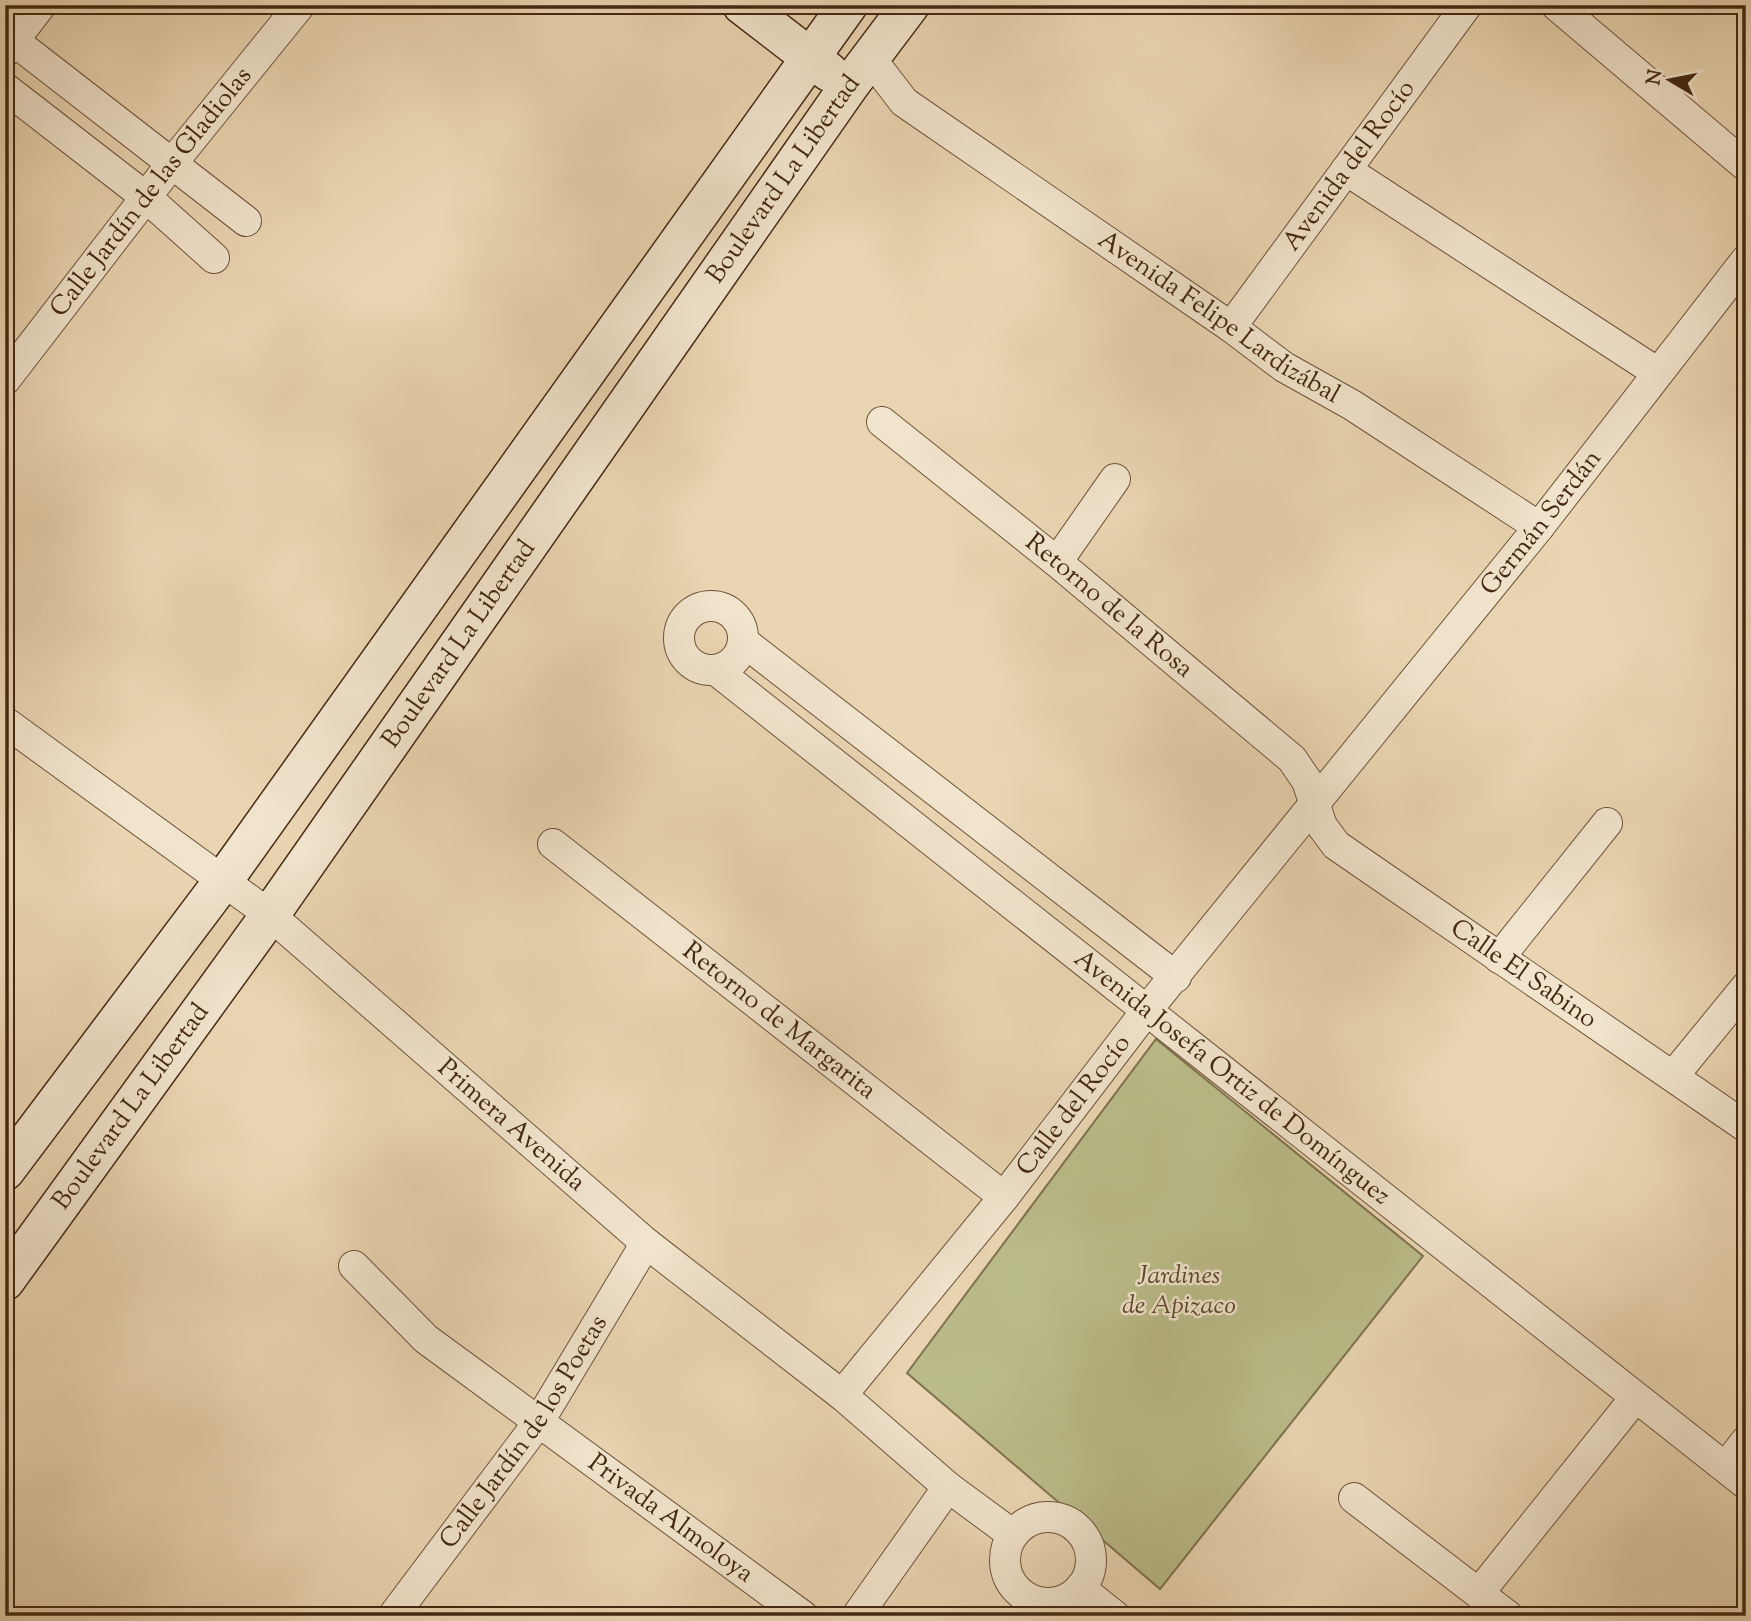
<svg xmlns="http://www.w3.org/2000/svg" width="1751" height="1621" font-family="'Sorts Mill Goudy',serif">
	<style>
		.green { fill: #babc89; stroke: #7f724e; stroke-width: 2 }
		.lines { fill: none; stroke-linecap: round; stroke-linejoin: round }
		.minor-casing { stroke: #6e533a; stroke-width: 32 }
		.secondary-casing { stroke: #442812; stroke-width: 41 }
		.minor { stroke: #f1e4cd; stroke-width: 30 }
		.secondary { stroke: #f1e4cd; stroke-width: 38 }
		.labels { text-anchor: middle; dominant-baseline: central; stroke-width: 5; stroke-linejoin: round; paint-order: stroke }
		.street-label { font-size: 26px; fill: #442812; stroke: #f1e4cd }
		.park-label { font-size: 26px; font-style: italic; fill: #5c462a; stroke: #f1e4cd }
	</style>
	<rect width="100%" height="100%" fill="#ead5b2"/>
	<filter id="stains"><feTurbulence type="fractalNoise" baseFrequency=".00286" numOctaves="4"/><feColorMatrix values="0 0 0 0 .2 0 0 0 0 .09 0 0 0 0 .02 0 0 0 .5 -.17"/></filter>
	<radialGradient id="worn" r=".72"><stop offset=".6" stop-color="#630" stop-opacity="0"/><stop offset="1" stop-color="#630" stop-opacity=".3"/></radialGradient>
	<path class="green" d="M 1156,1039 L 1423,1256 L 1160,1589 L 907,1373 Z"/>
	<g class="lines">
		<g class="minor-casing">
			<g id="minor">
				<path d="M 1556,5 L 1746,166"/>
				<path d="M 5,34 L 246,221"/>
				<path d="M 5,52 L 41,5"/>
				<path id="s1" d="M 871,59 L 904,102 L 1231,327 L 1284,367 L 1352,405 L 1539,527"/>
				<path d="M 5,88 L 147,198 L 214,258"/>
				<path d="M 1346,170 L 1658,373"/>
				<path id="s2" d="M 1231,327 L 1467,5"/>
				<path id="s3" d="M 5,380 L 173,162 L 300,5"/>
				<path id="s4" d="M 882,422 L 1057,562 L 1292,759 L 1307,781 L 1322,826 L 1336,845 L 1746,1127"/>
				<path d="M 1057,562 L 1115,479"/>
				<circle cx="711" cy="638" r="32"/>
				<path d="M 744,642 L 1176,977"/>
				<path id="s5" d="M 717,671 L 1746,1484"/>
				<path id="s6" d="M 5,722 L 270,915 L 646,1243 L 842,1395 L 948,1487 L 1013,1535"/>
				<path id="s7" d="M 553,844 L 1004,1197"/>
				<path d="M 1499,958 L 1607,823"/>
				<path d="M 1674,1075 L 1746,987"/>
				<path id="s8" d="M 354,1266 L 426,1339 L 803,1616"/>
				<path id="s9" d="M 842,1395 L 1004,1197 L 1147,1010 L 1539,527 L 1746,260"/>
				<path d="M 1726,1467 L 1746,1441"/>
				<path d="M 1354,1498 L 1508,1616"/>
				<circle cx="1048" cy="1560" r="43"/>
				<path d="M 1080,1588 L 1115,1616"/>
				<path d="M 1479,1593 L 1635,1398"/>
				<path id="s10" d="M 393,1616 L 538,1423 L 646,1243"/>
				<path d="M 857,1616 L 948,1487"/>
			</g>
		</g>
		<g class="secondary-casing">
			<g id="secondary">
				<path d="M 742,5 L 829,72"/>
				<path d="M 5,1171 L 223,881 L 848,5"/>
				<path id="s11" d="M 5,1281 L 270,915 L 849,86 L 910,5"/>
			</g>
		</g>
		<use href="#minor" class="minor"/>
		<use href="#secondary" class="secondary"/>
	</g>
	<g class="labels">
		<g class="street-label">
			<text stroke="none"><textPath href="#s2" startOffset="200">Avenida del Rocío</textPath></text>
			<text stroke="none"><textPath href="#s11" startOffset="1349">Boulevard La Libertad</textPath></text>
			<text stroke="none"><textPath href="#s3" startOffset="238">Calle Jardín de las Gladiolas</textPath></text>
			<text stroke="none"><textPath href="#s1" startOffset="436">Avenida Felipe Lardizábal</textPath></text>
			<text stroke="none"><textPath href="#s9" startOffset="1118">Germán Serdán</textPath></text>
			<text stroke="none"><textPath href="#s4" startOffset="292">Retorno de la Rosa</textPath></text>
			<text stroke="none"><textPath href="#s11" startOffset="782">Boulevard La Libertad</textPath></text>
			<text stroke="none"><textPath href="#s4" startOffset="856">Calle El Sabino</textPath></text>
			<text stroke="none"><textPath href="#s7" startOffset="287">Retorno de Margarita</textPath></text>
			<text stroke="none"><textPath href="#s5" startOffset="656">Avenida Josefa Ortiz de Domínguez</textPath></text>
			<text stroke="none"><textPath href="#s9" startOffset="371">Calle del Rocío</textPath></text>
			<text stroke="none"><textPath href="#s11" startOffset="215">Boulevard La Libertad</textPath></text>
			<text stroke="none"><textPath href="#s6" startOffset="648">Primera Avenida</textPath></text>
			<text stroke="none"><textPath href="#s10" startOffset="226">Calle Jardín de los Poetas</textPath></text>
			<text stroke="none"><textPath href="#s8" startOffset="406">Privada Almoloya</textPath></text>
		</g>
		<g class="park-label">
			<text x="1179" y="1276">Jardines<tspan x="1179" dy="30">de Apizaco</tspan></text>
		</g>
	</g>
	<rect width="1751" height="1621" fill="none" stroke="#ead5b2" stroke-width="28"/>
	<rect x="7" y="7" width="1737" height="1607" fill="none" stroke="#442812" stroke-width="3.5"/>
	<rect x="14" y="14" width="1723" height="1593" fill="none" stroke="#442812" stroke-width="2"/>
	<g transform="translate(1670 80) rotate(280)" stroke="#f1e4cd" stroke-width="5" paint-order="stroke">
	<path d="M0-5L12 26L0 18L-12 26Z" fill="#442812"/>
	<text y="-10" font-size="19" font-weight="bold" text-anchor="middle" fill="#442812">N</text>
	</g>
	<rect width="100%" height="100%" filter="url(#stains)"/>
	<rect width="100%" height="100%" fill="url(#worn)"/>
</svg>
